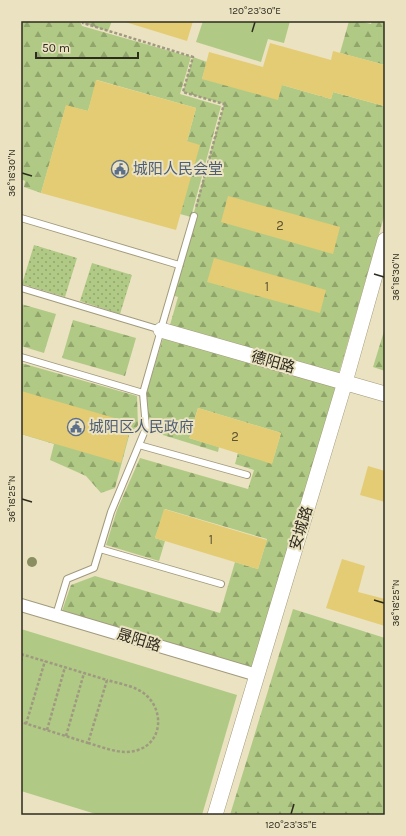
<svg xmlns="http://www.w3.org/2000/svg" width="406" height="836" font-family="Karla,'Noto Sans SC',sans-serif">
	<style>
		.grass { fill: url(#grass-dots) }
		.forest { fill: url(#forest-firs) }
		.park { fill: #b0ca85 }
		.building { fill: #e4cc74 }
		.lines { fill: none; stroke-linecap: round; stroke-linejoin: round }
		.service-casing { stroke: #a29a7c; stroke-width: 8 }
		.minor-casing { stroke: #a29a7c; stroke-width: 14 }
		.tertiary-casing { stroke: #a29a7c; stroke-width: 16 }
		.path { stroke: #a09981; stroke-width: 2.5; stroke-dasharray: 3 2; stroke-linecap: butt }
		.service { stroke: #fff; stroke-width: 6 }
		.minor { stroke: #fff; stroke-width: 12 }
		.tertiary { stroke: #fff; stroke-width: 15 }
		.tree { fill: #898f60 }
		.ticks { fill: none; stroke: #2e2b1f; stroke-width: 1.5 }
		.labels { text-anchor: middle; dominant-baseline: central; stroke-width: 4; stroke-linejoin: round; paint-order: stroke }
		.number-label { font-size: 13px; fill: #5c5334 }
		.service-label { font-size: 15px; fill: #4e5e75; stroke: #ebe2c1; text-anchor: start }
		.street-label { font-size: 15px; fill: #2e2b1f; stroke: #ebe2c1 }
		.neatline { fill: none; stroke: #2e2b1f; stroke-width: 1.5 }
		.ticks-label { font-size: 10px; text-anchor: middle; fill: #2e2b1f }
	</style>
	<defs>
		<pattern id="grass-dots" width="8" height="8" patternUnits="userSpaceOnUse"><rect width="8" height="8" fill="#b0ca85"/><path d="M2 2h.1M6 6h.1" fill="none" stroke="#90a46c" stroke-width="1.8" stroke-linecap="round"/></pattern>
		<pattern id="forest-firs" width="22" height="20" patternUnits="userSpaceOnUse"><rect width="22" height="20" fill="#b0ca85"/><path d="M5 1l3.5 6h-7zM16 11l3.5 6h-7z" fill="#90a46c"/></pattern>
	</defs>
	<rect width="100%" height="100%" fill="#ebe2c1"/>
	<path class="grass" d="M 34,245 L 77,258 L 65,297 L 22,284 Z
		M 92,263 L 132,275 L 120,314 L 80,301 Z"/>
	<path class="forest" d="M 21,21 L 80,21 L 82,26 L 191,57 L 180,94 L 221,106 L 191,217 L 180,214 L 187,141 L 196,108 L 97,80 L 88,111 L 66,106 L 41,193 L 24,187 L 25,181 L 21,179 Z
		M 82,21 L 112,21 L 108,31 L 83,23 Z
		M 349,21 L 359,21 L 371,24 L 372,21 L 385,21 L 385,65 L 340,53 Z
		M 193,57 L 207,62 L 202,79 L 282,85 L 331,99 L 333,92 L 384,106 L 385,104 L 385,213 L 339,373 L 170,325 L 178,297 L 171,295 L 224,104 L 183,92 Z
		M 21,304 L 56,314 L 44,353 L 21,346 Z
		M 73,320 L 136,338 L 125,376 L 62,358 Z
		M 385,328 L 385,371 L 373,367 Z
		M 164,335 L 338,386 L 252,667 L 62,611 L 71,585 L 95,576 L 220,613 L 235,562 L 258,569 L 267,539 L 165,509 L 155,538 L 165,541 L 159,561 L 106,545 L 117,510 L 140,458 L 248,489 L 254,470 L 235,464 L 238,453 L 272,463 L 281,433 L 198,408 L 189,438 L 219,447 L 218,452 L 150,431 L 146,394 Z
		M 21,363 L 137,396 L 138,426 L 130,432 L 115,488 L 101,493 L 86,476 L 50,460 L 54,444 L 21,434 Z
		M 293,609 L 385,638 L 385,815 L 230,815 Z"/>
	<path class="park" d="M 203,21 L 290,21 L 284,43 L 268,39 L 261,62 L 196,42 Z
		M 21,629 L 237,695 L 202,815 L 99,815 L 21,791 Z"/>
	<path class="building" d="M 122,21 L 193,21 L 187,41 Z
		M 270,43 L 331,60 L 333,51 L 385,65 L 384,106 L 333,92 L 331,99 L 282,85 L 278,100 L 202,79 L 209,52 L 263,67 Z
		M 96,80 L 196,108 L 187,141 L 200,145 L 176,230 L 41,193 L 66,105 L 88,111 Z
		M 228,196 L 340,227 L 333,254 L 221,222 Z
		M 214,258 L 326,290 L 320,313 L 207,282 Z
		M 21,391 L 132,423 L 121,463 L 21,434 Z
		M 198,408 L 281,433 L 272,464 L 189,438 Z
		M 368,466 L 385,471 L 385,502 L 360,495 Z
		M 164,509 L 267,540 L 258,569 L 155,538 Z
		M 342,559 L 365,566 L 358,592 L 385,599 L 385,626 L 326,608 Z"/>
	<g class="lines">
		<g class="service-casing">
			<path id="service" d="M 21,218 L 179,265
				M 21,288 L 161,330 L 143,393 L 146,428 L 111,512 L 94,568 L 67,579 L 56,615
				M 161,329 L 194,216
				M 21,357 L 143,393
				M 139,445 L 247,475
				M 100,549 L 221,584"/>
		</g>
		<g class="minor-casing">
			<path id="minor" d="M 21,605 L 257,675"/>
		</g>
		<g class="tertiary-casing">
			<path id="tertiary" d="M 161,330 L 385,394
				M 215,815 L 345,382 L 385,240"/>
		</g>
		<path class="path" d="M 82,21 L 83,23 L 193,57 L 183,92 L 224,104 L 196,208
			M 21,654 L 107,680 L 88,743 L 21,722
			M 21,661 L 23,654
			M 26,724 L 45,661
			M 47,730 L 65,667
			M 66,736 L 84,673
			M 88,743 C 103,747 122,756 138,750 C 162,742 164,712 147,696 C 137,686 120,684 107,680"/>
		<use href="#service" class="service"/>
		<use href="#minor" class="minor"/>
		<use href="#tertiary" class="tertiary"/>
	</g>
	<circle class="tree" cx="32" cy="562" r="5"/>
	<path class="ticks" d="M 252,32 L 255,22M 22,173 L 32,176M 374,274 L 384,277M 22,499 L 32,502M 374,600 L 384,603M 291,814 L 294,804"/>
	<defs>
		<g id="civic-ring" transform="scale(0.9)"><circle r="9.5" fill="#ebe2c1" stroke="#5c6f8a" stroke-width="1.5"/><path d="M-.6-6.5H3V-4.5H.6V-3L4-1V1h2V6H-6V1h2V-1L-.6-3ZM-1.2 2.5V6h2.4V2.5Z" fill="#5c6f8a"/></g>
	</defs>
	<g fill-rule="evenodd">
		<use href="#civic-ring" x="120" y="169"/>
		<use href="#civic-ring" x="76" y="427"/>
	</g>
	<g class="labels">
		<g class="number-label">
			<text x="280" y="225">2</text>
			<text x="267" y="286">1</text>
			<text x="235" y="436">2</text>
			<text x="211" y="539">1</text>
		</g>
		<g class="service-label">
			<text x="133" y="169">城阳人民会堂</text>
			<text x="89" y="427">城阳区人民政府</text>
		</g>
		<g class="street-label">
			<text transform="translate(273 362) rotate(16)">德阳路</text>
			<text transform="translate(301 528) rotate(-73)">安城路</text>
			<text transform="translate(139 640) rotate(17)">晟阳路</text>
		</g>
	</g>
	<rect width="406" height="836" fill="none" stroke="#ebe2c1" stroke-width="44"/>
	<path d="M36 52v6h102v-6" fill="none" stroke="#2e2b1f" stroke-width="2"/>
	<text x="42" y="52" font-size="12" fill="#2e2b1f" stroke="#ebe2c1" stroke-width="3" paint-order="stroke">50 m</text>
	<rect x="22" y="22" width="362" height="792" class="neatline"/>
	<g class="ticks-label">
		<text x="255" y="14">120°23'30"E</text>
		<text transform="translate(11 173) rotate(-90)" y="4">36°18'30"N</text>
		<text transform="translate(395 277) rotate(-90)" y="4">36°18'30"N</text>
		<text transform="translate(11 499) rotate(-90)" y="4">36°18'25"N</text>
		<text transform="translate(395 603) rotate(-90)" y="4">36°18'25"N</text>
		<text x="291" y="828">120°23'35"E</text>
	</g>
</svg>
